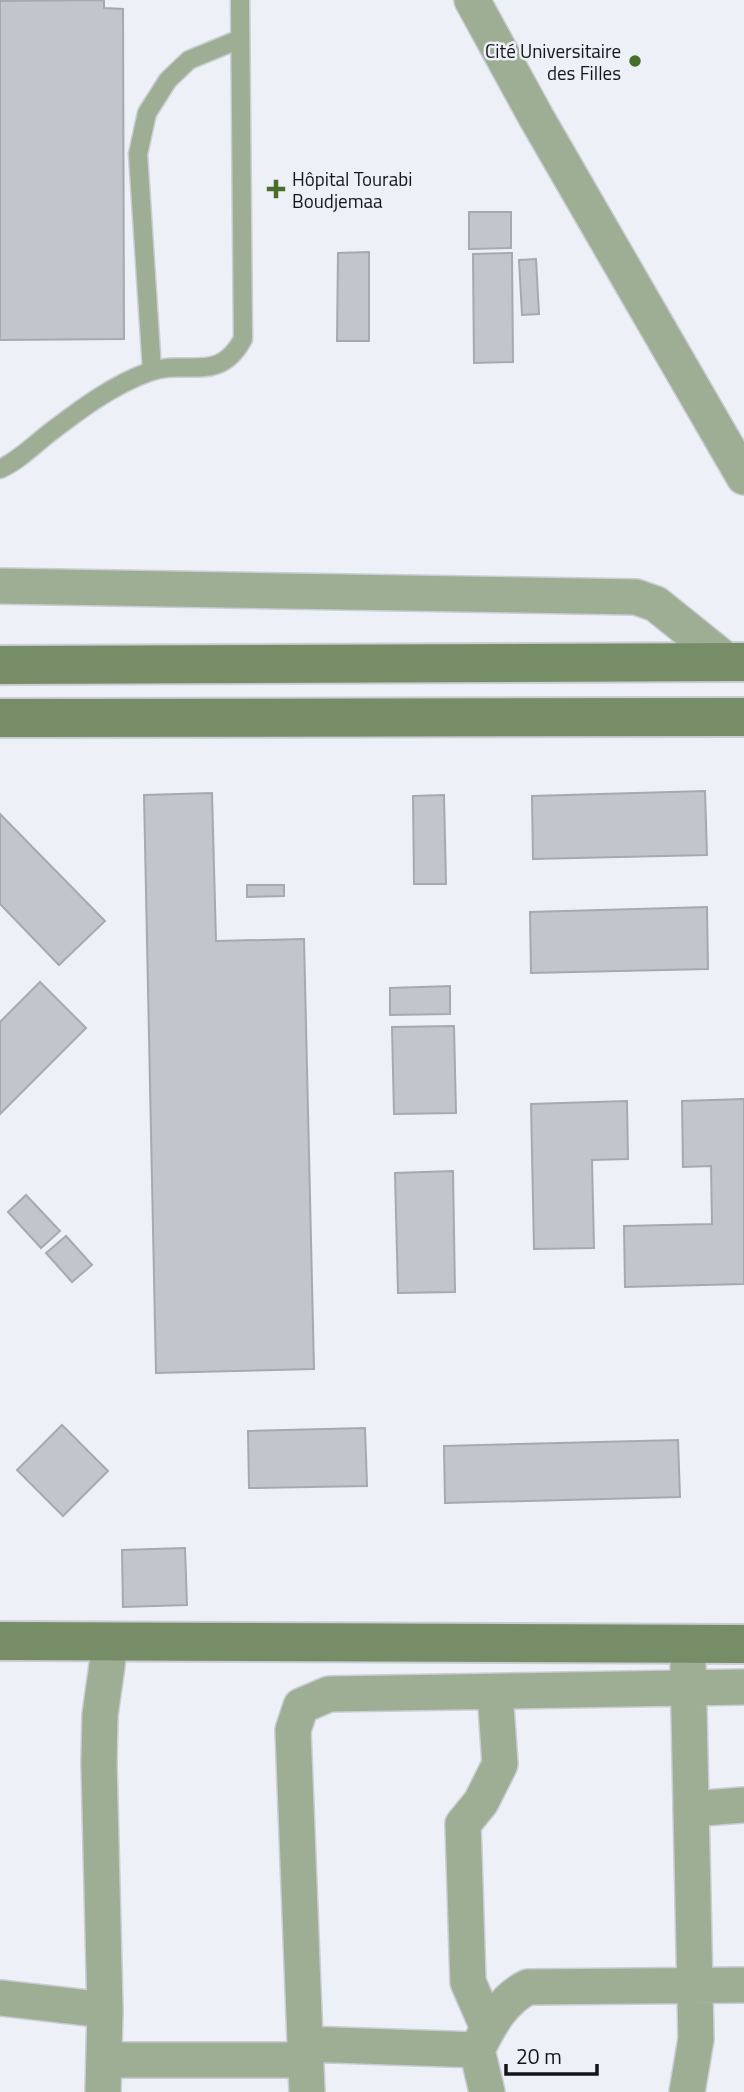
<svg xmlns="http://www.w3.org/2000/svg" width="744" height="2092" font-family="'Titillium Web',sans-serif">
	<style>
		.building { fill: #c2c5cc; stroke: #a6a9b0; stroke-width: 2 }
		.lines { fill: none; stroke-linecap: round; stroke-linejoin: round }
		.lane-casing { stroke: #cacdd3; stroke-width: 21 }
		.street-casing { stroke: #cacdd3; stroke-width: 38 }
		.secondary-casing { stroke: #cacdd3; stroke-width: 42 }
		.lane { stroke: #9eae95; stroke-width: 18 }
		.street { stroke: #9eae95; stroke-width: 35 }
		.secondary { stroke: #768d68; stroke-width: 38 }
		.poi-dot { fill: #476f29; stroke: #edf0f7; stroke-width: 2.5 }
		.labels { text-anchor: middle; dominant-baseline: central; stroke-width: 5; stroke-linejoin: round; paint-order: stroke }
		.poi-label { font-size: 19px; fill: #141518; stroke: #edf0f7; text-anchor: end }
	</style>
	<rect width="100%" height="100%" fill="#edf0f7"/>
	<path class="building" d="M 104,0 L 104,8 L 123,9 L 124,339 L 0,340 L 0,1 Z
		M 469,212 L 511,212 L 511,248 L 469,249 Z
		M 369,252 L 369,341 L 337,341 L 338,253 Z
		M 512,253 L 513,362 L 474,363 L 473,254 Z
		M 536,259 L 539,314 L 522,315 L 519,260 Z
		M 705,791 L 707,855 L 533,859 L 532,796 Z
		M 212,793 L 216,941 L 304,939 L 314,1369 L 156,1373 L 144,795 Z
		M 444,795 L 446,884 L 414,884 L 413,796 Z
		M 0,814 L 105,921 L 59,965 L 0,904 Z
		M 247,885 L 284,885 L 284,896 L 247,897 Z
		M 707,907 L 708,969 L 531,973 L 530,912 Z
		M 40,982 L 86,1028 L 0,1114 L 0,1022 Z
		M 450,986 L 450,1014 L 390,1015 L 390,988 Z
		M 454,1026 L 456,1113 L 394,1114 L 392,1027 Z
		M 744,1099 L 744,1284 L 625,1287 L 624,1226 L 712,1224 L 711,1166 L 683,1167 L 682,1101 Z
		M 627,1101 L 628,1159 L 592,1160 L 594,1248 L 534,1249 L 531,1104 Z
		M 453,1171 L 455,1292 L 398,1293 L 395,1173 Z
		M 26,1195 L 60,1231 L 41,1248 L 8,1212 Z
		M 66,1236 L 92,1265 L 72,1282 L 46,1253 Z
		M 62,1425 L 108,1471 L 63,1516 L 17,1470 Z
		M 365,1428 L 367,1486 L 249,1488 L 248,1431 Z
		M 678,1440 L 680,1497 L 445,1503 L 444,1446 Z
		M 185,1548 L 187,1605 L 123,1607 L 122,1550 Z"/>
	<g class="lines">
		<g class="lane-casing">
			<path id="lane" d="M 152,370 L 138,154 L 147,113 L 168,80 L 189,60 L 240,39
				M 0,469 C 18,461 33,446 48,434 C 78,411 112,385 149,372 C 187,358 218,385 243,339 L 240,0"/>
		</g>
		<g class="street-casing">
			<path id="street" d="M 472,0 L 536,117 L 744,477
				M 0,586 L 636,597 L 656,604 L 728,662
				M 691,1809 L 744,1805
				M 0,1998 L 105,2010
				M 488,2028 L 468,1982 L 463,1824 L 481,1802 L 500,1764 L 495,1692
				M 306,2044 L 477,2050
				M 104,2060 L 306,2060
				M 103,2092 L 105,2010 L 99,1763 L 100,1715 L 110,1644
				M 307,2092 L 293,1730 L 301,1706 L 329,1694 L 744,1687
				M 487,2092 L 477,2050 C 489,2025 503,1999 528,1987 L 744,1985
				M 687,2092 L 696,2039 L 688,1665"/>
		</g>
		<g class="secondary-casing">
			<path id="secondary" d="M 0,665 L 744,662
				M 0,718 L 744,717
				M 0,1641 L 744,1644"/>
		</g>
		<use href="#lane" class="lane"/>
		<use href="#street" class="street"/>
		<use href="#secondary" class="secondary"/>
	</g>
	<g class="poi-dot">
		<circle cx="635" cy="61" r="7"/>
		<path d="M272.5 178.5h7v7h7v7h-7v7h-7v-7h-7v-7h7z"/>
	</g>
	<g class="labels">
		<g class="poi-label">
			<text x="621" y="50">Cité Universitaire<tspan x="621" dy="22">des Filles</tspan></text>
			<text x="292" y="178" text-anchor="start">Hôpital Tourabi<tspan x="292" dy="22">Boudjemaa</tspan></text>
		</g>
	</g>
	<path d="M506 2064v10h91v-10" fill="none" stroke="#141518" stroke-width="3.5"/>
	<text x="516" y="2064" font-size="21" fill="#141518" stroke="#edf0f7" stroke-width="5" paint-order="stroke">20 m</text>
</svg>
